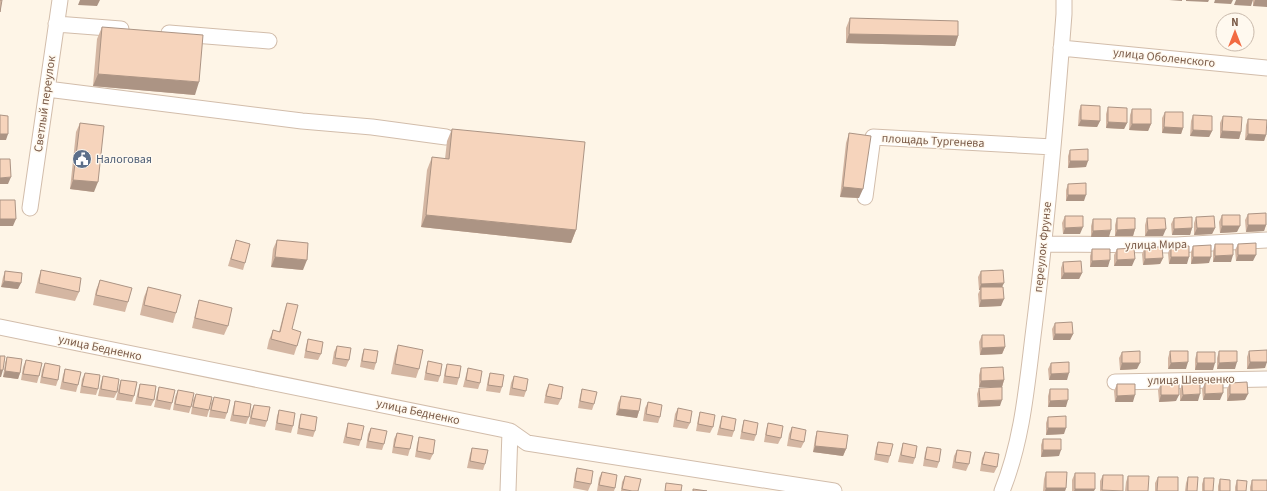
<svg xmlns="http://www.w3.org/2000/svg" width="1267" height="491" font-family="'Source Sans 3',sans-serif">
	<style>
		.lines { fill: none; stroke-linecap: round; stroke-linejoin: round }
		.minor-casing { stroke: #d2bdab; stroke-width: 17 }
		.minor { stroke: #fff; stroke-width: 15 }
		.wall { fill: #d4b6a2 }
		.shaded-wall { fill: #ac9484 }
		.building { fill: #f6d4bc; stroke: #ac9484 }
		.labels { text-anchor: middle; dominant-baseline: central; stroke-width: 3; stroke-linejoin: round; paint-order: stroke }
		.street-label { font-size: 12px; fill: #7b5b48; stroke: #fff9ef }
		.service-label { font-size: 12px; fill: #4e5e75; stroke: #fff9ef; text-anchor: start }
	</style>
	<rect width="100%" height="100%" fill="#fef5e7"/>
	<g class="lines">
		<g class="minor-casing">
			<path id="minor" d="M 56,24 L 121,29
				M 169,33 L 269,41
				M 1061,48 L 1267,68
				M 47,89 L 302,121 L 372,127 L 446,137
				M 865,197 L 873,137 L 1053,147
				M 30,208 L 60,0
				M 1045,244 L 1176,245 L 1267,240
				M 0,327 L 510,431 L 527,443 L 834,491
				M 1115,382 L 1267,379
				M 508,491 L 510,431
				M 1002,491 C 1023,439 1027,383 1034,328 C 1047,224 1056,119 1064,14 L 1064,0"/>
		</g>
		<use href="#minor" class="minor"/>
	</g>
	<path class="wall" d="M 1253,0 L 1267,0 L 1253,6 Z
		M 850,18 L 958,36 L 955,46 L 846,43 L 846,28 Z
		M 102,27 L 195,95 L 93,86 L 97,39 Z
		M 1081,105 L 1100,121 L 1097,127 L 1078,126 L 1079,111 Z
		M 1108,107 L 1127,123 L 1124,129 L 1106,128 L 1106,114 Z
		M 1132,109 L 1151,124 L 1148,131 L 1129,130 L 1130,115 Z
		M 1165,112 L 1183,128 L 1181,134 L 1162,133 L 1162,118 Z
		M 1193,115 L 1212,131 L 1209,137 L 1190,136 L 1191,121 Z
		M 1223,116 L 1241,132 L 1239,139 L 1220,138 L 1220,123 Z
		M 1248,119 L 1266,135 L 1264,141 L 1245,140 L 1246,125 Z
		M 80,123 L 94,192 L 70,189 L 76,132 Z
		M 452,129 L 576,230 L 571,243 L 421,227 L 427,170 L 432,157 L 445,159 L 447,141 Z
		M 849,133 L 859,198 L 840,197 L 846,143 Z
		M 1070,150 L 1086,167 L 1068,168 L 1068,156 Z
		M 1068,184 L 1084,201 L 1066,201 L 1066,190 Z
		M 1248,214 L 1266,225 L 1264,231 L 1246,232 L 1245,220 Z
		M 1222,215 L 1237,232 L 1220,233 L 1219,222 Z
		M 1065,216 L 1080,234 L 1063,234 L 1062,223 Z
		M 1196,217 L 1215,228 L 1212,234 L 1194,235 L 1194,223 Z
		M 1117,218 L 1135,229 L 1133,236 L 1115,236 L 1115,225 Z
		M 1147,218 L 1163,236 L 1145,236 L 1145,225 Z
		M 1174,218 L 1192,228 L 1190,235 L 1172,235 L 1171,224 Z
		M 1093,219 L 1109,237 L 1091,237 L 1091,226 Z
		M 236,240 L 245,263 L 243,270 L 228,266 Z
		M 277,240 L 303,270 L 271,267 L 273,249 Z
		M 1215,244 L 1231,262 L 1213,262 L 1213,251 Z
		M 1238,244 L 1253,261 L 1236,261 L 1235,250 Z
		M 1171,246 L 1187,264 L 1169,264 L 1168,253 Z
		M 1193,246 L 1209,263 L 1191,264 L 1191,252 Z
		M 1145,247 L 1163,258 L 1160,264 L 1143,265 L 1142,254 Z
		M 1092,249 L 1108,267 L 1090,267 L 1090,256 Z
		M 1117,249 L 1132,266 L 1114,266 L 1114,255 Z
		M 1063,262 L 1082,273 L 1079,279 L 1061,279 L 1061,268 Z
		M 41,270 L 79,292 L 75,301 L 35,293 L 38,279 Z
		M 5,271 L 18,289 L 1,287 L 3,277 Z
		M 981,271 L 1002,287 L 1001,306 L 979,307 L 978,294 L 980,290 L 979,290 L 978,277 Z
		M 100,280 L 128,302 L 125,312 L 93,305 L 96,290 Z
		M 148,287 L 176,313 L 173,323 L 140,315 L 144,297 Z
		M 199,300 L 228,326 L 224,335 L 192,328 L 196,310 Z
		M 287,303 L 292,329 L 297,346 L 294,355 L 267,349 L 269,340 L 273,330 L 279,332 L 284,312 Z
		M 1055,323 L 1073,334 L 1070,340 L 1053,340 L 1052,329 Z
		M 982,335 L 1005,347 L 1002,354 L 980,355 L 979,342 Z
		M 308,339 L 321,354 L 318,360 L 304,358 L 306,346 Z
		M 398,345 L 419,369 L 416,378 L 391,374 L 395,354 Z
		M 337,346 L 349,360 L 346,367 L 332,364 L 334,352 Z
		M 364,349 L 376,363 L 374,370 L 360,367 L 362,355 Z
		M 1170,351 L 1186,369 L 1168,369 L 1168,358 Z
		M 1219,351 L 1235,369 L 1217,369 L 1217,358 Z
		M 1249,351 L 1265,368 L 1247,369 L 1247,357 Z
		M 1122,352 L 1137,369 L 1120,370 L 1119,358 Z
		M 1197,352 L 1213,370 L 1195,370 L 1195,359 Z
		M 7,357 L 20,373 L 18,379 L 3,377 L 5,363 Z
		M 26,360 L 39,376 L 37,383 L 21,380 L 23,367 Z
		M 428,361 L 440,376 L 438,382 L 424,380 L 426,368 Z
		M 45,363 L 58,380 L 56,386 L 40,383 L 42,370 Z
		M 1051,363 L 1067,380 L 1049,380 L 1048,369 Z
		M 447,364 L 459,378 L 457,385 L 443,383 L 445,370 Z
		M 468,368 L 480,383 L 478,389 L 463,387 L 466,375 Z
		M 981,368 L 1004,380 L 1002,387 L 979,387 L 979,375 Z
		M 65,369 L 78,385 L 76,392 L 60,389 L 63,375 Z
		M 85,373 L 98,389 L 96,395 L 80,393 L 82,379 Z
		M 490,373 L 502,387 L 500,393 L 486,391 L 488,379 Z
		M 103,376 L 117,392 L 114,398 L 98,396 L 101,382 Z
		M 514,376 L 526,391 L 524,397 L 509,395 L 511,383 Z
		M 121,380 L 134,396 L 132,402 L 116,400 L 119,386 Z
		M 1205,383 L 1220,400 L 1203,400 L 1202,389 Z
		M 1230,383 L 1245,400 L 1227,401 L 1227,389 Z
		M 140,384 L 154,400 L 151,406 L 135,404 L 138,390 Z
		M 549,384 L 561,399 L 558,405 L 544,403 L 546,391 Z
		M 1117,384 L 1133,402 L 1115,402 L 1114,391 Z
		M 1161,384 L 1176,401 L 1159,402 L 1158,390 Z
		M 1182,384 L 1198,401 L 1180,401 L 1180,390 Z
		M 159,387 L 172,403 L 170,410 L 154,407 L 157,393 Z
		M 979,388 L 1000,406 L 978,407 L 977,394 Z
		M 582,389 L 594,404 L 592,410 L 578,408 L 580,396 Z
		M 1050,389 L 1066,407 L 1048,407 L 1048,396 Z
		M 178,390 L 191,407 L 189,413 L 173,410 L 175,397 Z
		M 196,394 L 209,410 L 207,417 L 191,414 L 193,400 Z
		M 621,396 L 639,411 L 637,418 L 616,415 L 618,403 Z
		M 214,397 L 227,413 L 225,419 L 209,417 L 211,403 Z
		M 235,401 L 249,417 L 246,424 L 230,421 L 233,408 Z
		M 648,402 L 660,417 L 658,423 L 643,421 L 645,408 Z
		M 254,405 L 267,421 L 265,427 L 249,424 L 251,411 Z
		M 678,408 L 690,423 L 687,429 L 673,427 L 675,414 Z
		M 279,410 L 293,426 L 291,433 L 275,430 L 277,416 Z
		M 700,412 L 713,427 L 710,433 L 696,431 L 698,419 Z
		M 301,414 L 315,431 L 313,437 L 297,434 L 299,421 Z
		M 722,416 L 734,431 L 732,437 L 717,435 L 720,423 Z
		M 1048,417 L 1064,434 L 1046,435 L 1046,423 Z
		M 744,420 L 756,435 L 754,441 L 740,439 L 742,427 Z
		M 348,423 L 361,440 L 359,446 L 343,443 L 346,430 Z
		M 768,423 L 781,438 L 778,444 L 764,442 L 766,430 Z
		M 792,427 L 804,442 L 801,448 L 787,446 L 789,434 Z
		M 371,428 L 384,444 L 382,450 L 366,448 L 368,434 Z
		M 817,431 L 846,449 L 843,456 L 813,452 L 815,438 Z
		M 397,433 L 410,449 L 408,456 L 392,453 L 394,439 Z
		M 419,437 L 433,454 L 430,460 L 415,457 L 417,444 Z
		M 1043,439 L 1059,456 L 1041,457 L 1041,445 Z
		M 878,442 L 890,456 L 888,463 L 874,460 L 876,448 Z
		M 903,443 L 915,458 L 913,464 L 898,462 L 901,450 Z
		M 927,447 L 939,462 L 937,468 L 923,466 L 925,453 Z
		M 472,448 L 485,464 L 483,470 L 467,468 L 470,454 Z
		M 957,450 L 969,464 L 966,471 L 952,468 L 954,456 Z
		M 985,452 L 997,467 L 994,473 L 980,471 L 982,458 Z
		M 577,468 L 591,484 L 588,491 L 573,488 L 575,474 Z
		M 602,472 L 615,488 L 614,491 L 597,491 L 599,478 Z
		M 1046,472 L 1066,488 L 1065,491 L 1043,491 L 1044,479 Z
		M 1075,473 L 1094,491 L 1072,491 L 1072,480 Z
		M 1103,475 L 1123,491 L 1100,491 L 1100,481 Z
		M 625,476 L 638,491 L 621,491 L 622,482 Z
		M 1128,476 L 1148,491 L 1125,491 L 1126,482 Z
		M 1158,477 L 1178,491 L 1155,491 L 1155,483 Z
		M 1188,477 L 1197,491 L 1185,491 L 1186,483 Z
		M 1204,478 L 1213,491 L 1202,491 L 1202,484 Z
		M 1220,479 L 1230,491 L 1218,491 L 1218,486 Z
		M 1237,480 L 1246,491 L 1235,491 L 1235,487 Z
		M 1252,480 L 1267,491 L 1250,491 L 1250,487 Z"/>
	<path class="shaded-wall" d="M 80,0 L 100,0 L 97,6 L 78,5 Z
		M 1169,0 L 1182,0 L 1182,1 Z
		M 1186,0 L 1209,0 L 1208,2 L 1186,1 Z
		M 1215,0 L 1233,0 L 1231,4 L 1214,3 Z
		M 1236,0 L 1253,0 L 1251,6 L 1234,5 Z
		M 1255,0 L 1267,0 L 1267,7 L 1253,6 Z
		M 849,34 L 958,36 L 955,46 L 846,43 Z
		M 98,74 L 199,82 L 195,95 L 93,86 Z
		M 1081,120 L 1100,121 L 1097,127 L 1078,126 Z
		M 1108,122 L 1127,123 L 1124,129 L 1106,128 Z
		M 1132,124 L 1151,124 L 1148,131 L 1129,130 Z
		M 1164,127 L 1183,128 L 1181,134 L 1162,133 Z
		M 1193,130 L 1212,131 L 1209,137 L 1190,136 Z
		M 1222,131 L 1241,132 L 1239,139 L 1220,138 Z
		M 0,134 L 8,134 L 6,140 L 0,140 Z
		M 1248,134 L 1266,135 L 1264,141 L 1245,140 Z
		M 1070,161 L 1088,161 L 1086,167 L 1068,168 Z
		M 11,177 L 8,184 L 0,184 L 0,178 Z
		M 73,180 L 98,182 L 94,192 L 70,189 Z
		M 843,187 L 863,189 L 859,198 L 840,197 Z
		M 1068,195 L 1086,195 L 1084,201 L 1066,201 Z
		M 426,215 L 576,230 L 571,243 L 421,227 Z
		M 0,219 L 16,219 L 13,226 L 0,226 Z
		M 1248,225 L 1266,225 L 1264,231 L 1246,232 Z
		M 1222,226 L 1240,226 L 1237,232 L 1220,233 Z
		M 1083,227 L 1080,234 L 1063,234 L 1065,228 Z
		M 1192,228 L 1190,235 L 1172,235 L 1174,229 Z
		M 1197,228 L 1215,228 L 1212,234 L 1194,235 Z
		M 1135,229 L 1133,236 L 1115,236 L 1117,230 Z
		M 1166,229 L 1163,236 L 1145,236 L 1148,230 Z
		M 1111,230 L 1109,237 L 1091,237 L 1093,231 Z
		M 1233,255 L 1231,262 L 1213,262 L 1215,256 Z
		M 1238,255 L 1256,255 L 1253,261 L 1236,261 Z
		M 275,257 L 307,260 L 303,270 L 271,267 Z
		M 1171,257 L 1189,257 L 1187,264 L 1169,264 Z
		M 1193,257 L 1211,257 L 1209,263 L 1191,264 Z
		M 1163,258 L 1160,264 L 1143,265 L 1145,259 Z
		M 1135,259 L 1132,266 L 1114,266 L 1117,260 Z
		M 1110,260 L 1108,267 L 1090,267 L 1092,261 Z
		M 1064,273 L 1082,273 L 1079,279 L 1061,279 Z
		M 4,281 L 21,283 L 18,289 L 1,287 Z
		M 1004,283 L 1001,289 L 981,287 L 980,290 L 979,290 L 981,284 Z
		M 1004,299 L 1001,306 L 979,307 L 981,300 Z
		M 1055,334 L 1073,334 L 1070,340 L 1053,340 Z
		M 1005,347 L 1002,354 L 980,355 L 982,348 Z
		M 1188,362 L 1186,369 L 1168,369 L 1171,363 Z
		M 1237,362 L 1235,369 L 1217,369 L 1219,363 Z
		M 1250,362 L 1267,362 L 1265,368 L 1247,369 Z
		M 1122,363 L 1140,363 L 1137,369 L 1120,370 Z
		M 1197,363 L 1215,363 L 1213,370 L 1195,370 Z
		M 0,370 L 3,370 L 1,377 L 0,377 Z
		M 5,371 L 20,373 L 18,379 L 3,377 Z
		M 1069,373 L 1067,380 L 1049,380 L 1051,374 Z
		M 1004,380 L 1002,387 L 979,387 L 981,381 Z
		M 1223,393 L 1220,400 L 1203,400 L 1205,394 Z
		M 1200,394 L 1198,401 L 1180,401 L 1183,395 Z
		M 1230,394 L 1248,394 L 1245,400 L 1227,401 Z
		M 1135,395 L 1133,402 L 1115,402 L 1117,396 Z
		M 1161,395 L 1179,395 L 1176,401 L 1159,402 Z
		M 1002,400 L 1000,406 L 978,407 L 980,401 Z
		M 1068,400 L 1066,407 L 1048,407 L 1050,401 Z
		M 619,409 L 639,411 L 637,418 L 616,415 Z
		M 1048,428 L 1066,428 L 1064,434 L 1046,435 Z
		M 815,446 L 846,449 L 843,456 L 813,452 Z
		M 1043,450 L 1061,450 L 1059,456 L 1041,457 Z
		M 1046,488 L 1066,488 L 1065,491 L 1045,491 Z
		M 1075,489 L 1095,489 L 1094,491 L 1074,491 Z"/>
	<path class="building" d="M 0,0 L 2,0 L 0,12 Z
		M 850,18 L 958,21 L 958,36 L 849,34 Z
		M 102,27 L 203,35 L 199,82 L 98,74 Z
		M 1081,105 L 1100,106 L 1100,121 L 1081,120 Z
		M 1108,107 L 1127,108 L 1127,123 L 1108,122 Z
		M 1132,109 L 1151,109 L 1151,124 L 1132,124 Z
		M 1165,112 L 1183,112 L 1183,128 L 1164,127 Z
		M 0,115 L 8,116 L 8,134 L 0,134 Z
		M 1193,115 L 1212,116 L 1212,131 L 1193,130 Z
		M 1223,116 L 1242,117 L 1241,132 L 1222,131 Z
		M 1248,119 L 1267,120 L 1266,135 L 1248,134 Z
		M 80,123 L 104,126 L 98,182 L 73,180 Z
		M 452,129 L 585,142 L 576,230 L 426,215 L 432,157 L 449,159 Z
		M 849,133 L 871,136 L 863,189 L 843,187 Z
		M 1088,149 L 1088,161 L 1070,161 L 1070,150 Z
		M 0,159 L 10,159 L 11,177 L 0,178 Z
		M 1086,183 L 1086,195 L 1068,195 L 1068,184 Z
		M 0,200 L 15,200 L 16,219 L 0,219 Z
		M 1266,213 L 1266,225 L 1248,225 L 1248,214 Z
		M 1222,215 L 1240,215 L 1240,226 L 1222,226 Z
		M 1065,216 L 1083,216 L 1083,227 L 1065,228 Z
		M 1214,216 L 1215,228 L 1197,228 L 1196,217 Z
		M 1192,217 L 1192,228 L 1174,229 L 1174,218 Z
		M 1117,218 L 1135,218 L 1135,229 L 1117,230 Z
		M 1147,218 L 1165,218 L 1166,229 L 1148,230 Z
		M 1093,219 L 1111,219 L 1111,230 L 1093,231 Z
		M 236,240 L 250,244 L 245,263 L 231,259 Z
		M 277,240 L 308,243 L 307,260 L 275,257 Z
		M 1256,243 L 1256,255 L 1238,255 L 1238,244 Z
		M 1215,244 L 1233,244 L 1233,255 L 1215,256 Z
		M 1211,245 L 1211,257 L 1193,257 L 1193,246 Z
		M 1171,246 L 1189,246 L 1189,257 L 1171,257 Z
		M 1145,247 L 1162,247 L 1163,258 L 1145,259 Z
		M 1134,248 L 1135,259 L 1117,260 L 1117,249 Z
		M 1092,249 L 1110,249 L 1110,260 L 1092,261 Z
		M 1081,261 L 1082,273 L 1064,273 L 1063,262 Z
		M 41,270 L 81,278 L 79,292 L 39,283 Z
		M 1003,270 L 1004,283 L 981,284 L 981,271 Z
		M 5,271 L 22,273 L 21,283 L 4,281 Z
		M 100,280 L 132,288 L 128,302 L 96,295 Z
		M 148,287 L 181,295 L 176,313 L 144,305 Z
		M 981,287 L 1003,287 L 1004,299 L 981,300 Z
		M 199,300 L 232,308 L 228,326 L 195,318 Z
		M 287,303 L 298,305 L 292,329 L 301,332 L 297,346 L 271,339 L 273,330 L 280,332 Z
		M 1072,322 L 1073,334 L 1055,334 L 1055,323 Z
		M 982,335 L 1004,335 L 1005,347 L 982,348 Z
		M 308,339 L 323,342 L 321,354 L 306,351 Z
		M 398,345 L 423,350 L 419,369 L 395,364 Z
		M 337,346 L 351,348 L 349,360 L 335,358 Z
		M 364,349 L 378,351 L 376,363 L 362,361 Z
		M 1267,350 L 1267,362 L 1250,362 L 1249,351 Z
		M 1140,351 L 1140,363 L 1122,363 L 1122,352 Z
		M 1170,351 L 1188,351 L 1188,362 L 1171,363 Z
		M 1219,351 L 1237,351 L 1237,362 L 1219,363 Z
		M 1197,352 L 1215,352 L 1215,363 L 1197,363 Z
		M 0,356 L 5,356 L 3,370 L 0,370 Z
		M 7,357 L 22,359 L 20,373 L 5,371 Z
		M 26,360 L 42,363 L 39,376 L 23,374 Z
		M 428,361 L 442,364 L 440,376 L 426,373 Z
		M 1069,362 L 1069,373 L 1051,374 L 1051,363 Z
		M 45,363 L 60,366 L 58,380 L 42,377 Z
		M 447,364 L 461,366 L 459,378 L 445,376 Z
		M 1003,367 L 1004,380 L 981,381 L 981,368 Z
		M 468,368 L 482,371 L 480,383 L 466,380 Z
		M 65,369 L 81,372 L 78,385 L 63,382 Z
		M 85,373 L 100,375 L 98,389 L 82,386 Z
		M 490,373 L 504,375 L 502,387 L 488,385 Z
		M 103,376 L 119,379 L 117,392 L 101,389 Z
		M 514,376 L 528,379 L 526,391 L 512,388 Z
		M 121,380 L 137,382 L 134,396 L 119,393 Z
		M 1223,382 L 1223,393 L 1205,394 L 1205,383 Z
		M 1247,382 L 1248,394 L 1230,394 L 1230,383 Z
		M 1200,383 L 1200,394 L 1183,395 L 1182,384 Z
		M 140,384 L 156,386 L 154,400 L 138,397 Z
		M 549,384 L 563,387 L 561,399 L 546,396 Z
		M 1117,384 L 1135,384 L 1135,395 L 1117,396 Z
		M 1161,384 L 1179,384 L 1179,395 L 1161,395 Z
		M 159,387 L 175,390 L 172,403 L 157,400 Z
		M 1002,387 L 1002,400 L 980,401 L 979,388 Z
		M 582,389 L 597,392 L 594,404 L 580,401 Z
		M 1050,389 L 1068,389 L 1068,400 L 1050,401 Z
		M 178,390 L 194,393 L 191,407 L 175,404 Z
		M 196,394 L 212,397 L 209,410 L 193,407 Z
		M 621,396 L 641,399 L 639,411 L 619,409 Z
		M 214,397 L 230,400 L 227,413 L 211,410 Z
		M 235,401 L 251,404 L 249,417 L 233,415 Z
		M 648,402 L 662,405 L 660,417 L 646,414 Z
		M 254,405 L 270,407 L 267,421 L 251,418 Z
		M 678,408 L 692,411 L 690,423 L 676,420 Z
		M 279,410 L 295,413 L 293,426 L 277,423 Z
		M 700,412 L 715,415 L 713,427 L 698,424 Z
		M 301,414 L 317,417 L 315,431 L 299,428 Z
		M 722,416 L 736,419 L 734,431 L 720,428 Z
		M 1066,416 L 1066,428 L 1048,428 L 1048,417 Z
		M 744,420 L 758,423 L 756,435 L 742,432 Z
		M 348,423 L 364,426 L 361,440 L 346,437 Z
		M 768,423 L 783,426 L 781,438 L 766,435 Z
		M 792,427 L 806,430 L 804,442 L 790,439 Z
		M 371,428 L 387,431 L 384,444 L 368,441 Z
		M 817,431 L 848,435 L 846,449 L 815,446 Z
		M 397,433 L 413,436 L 410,449 L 394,447 Z
		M 419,437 L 435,440 L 433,454 L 417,451 Z
		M 1043,439 L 1061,439 L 1061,450 L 1043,450 Z
		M 878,442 L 893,444 L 890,456 L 876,454 Z
		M 903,443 L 917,446 L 915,458 L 901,455 Z
		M 927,447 L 941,449 L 939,462 L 925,459 Z
		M 472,448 L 488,450 L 485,464 L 470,461 Z
		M 957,450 L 971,452 L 969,464 L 955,462 Z
		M 985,452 L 999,454 L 997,467 L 982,464 Z
		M 577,468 L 593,471 L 591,484 L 575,481 Z
		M 602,472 L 617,475 L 615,488 L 599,485 Z
		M 1046,472 L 1067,472 L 1066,488 L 1046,488 Z
		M 1075,473 L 1095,473 L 1095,489 L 1075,489 Z
		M 1103,475 L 1123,475 L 1123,491 L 1102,490 Z
		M 625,476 L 641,479 L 638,491 L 632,491 L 622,489 Z
		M 1128,476 L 1149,476 L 1148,491 L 1128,491 Z
		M 1158,477 L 1178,477 L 1178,491 L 1157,491 Z
		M 1188,477 L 1198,477 L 1197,491 L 1187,491 Z
		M 1204,478 L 1214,478 L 1213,491 L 1204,491 Z
		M 1220,479 L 1230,480 L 1230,491 L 1220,491 Z
		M 1237,480 L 1247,481 L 1246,491 L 1237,491 Z
		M 1252,480 L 1267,480 L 1267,491 L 1252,491 Z
		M 666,483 L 682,485 L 681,491 L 665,491 Z
		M 693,489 L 707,491 L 693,491 Z"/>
	<defs>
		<g id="civic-disc" transform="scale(1)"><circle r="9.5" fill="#5c6f8a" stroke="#fff9ef"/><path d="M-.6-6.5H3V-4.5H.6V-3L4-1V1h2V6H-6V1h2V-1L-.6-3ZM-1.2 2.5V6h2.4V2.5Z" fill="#fff"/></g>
	</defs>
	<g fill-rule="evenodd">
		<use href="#civic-disc" x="82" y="159"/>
	</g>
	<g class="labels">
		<g class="street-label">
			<text transform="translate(1164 58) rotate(6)">улица Оболенского</text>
			<text transform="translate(45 104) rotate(-82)">Светлый переулок</text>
			<text transform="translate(933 141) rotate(3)">площадь Тургенева</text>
			<text transform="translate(1156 245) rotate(-1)">улица Мира</text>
			<text transform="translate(1043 247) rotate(-84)">переулок Фрунзе</text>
			<text transform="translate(100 348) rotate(12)">улица Бедненко</text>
			<text transform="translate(1191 380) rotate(-1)">улица Шевченко</text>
			<text transform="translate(418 412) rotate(12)">улица Бедненко</text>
		</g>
		<g class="service-label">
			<text x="96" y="159">Налоговая</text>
		</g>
	</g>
	<g transform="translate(1235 32)"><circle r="19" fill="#fff9ef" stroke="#cabaac"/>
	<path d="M0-3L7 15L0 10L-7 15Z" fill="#f26b42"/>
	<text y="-6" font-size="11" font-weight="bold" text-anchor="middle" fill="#7b5b48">N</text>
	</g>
</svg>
